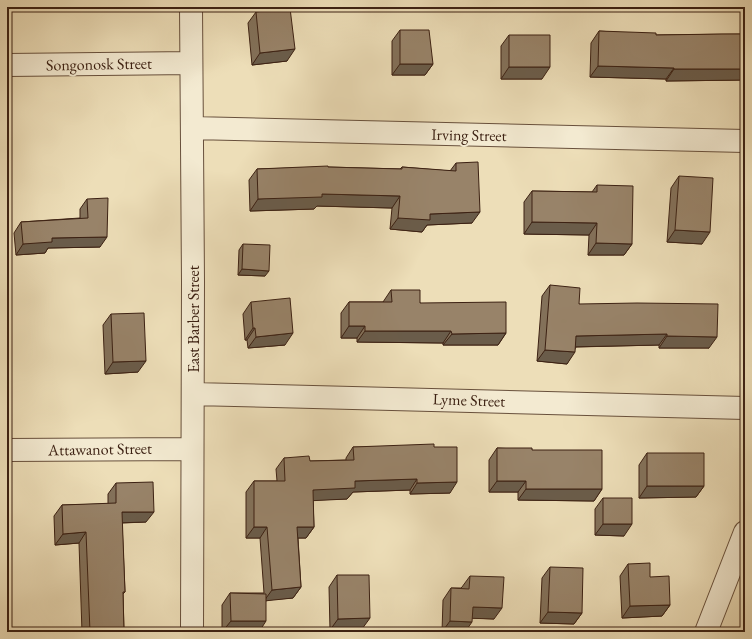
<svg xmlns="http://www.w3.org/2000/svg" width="752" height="639" font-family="'EB Garamond',serif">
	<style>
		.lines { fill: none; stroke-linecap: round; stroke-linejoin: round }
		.minor-casing { stroke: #68503c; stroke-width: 24 }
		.minor { stroke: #f3ead1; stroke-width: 22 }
		.wall { fill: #83715a; stroke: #3c2113 }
		.shaded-wall { fill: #6a5c4a; stroke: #3c2113 }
		.building { fill: #988369; stroke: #3c2113 }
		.labels { text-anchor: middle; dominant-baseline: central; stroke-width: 4; stroke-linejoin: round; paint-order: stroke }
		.street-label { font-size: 16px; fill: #3c2113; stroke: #f3ead1 }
	</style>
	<rect width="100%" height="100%" fill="#eddeb8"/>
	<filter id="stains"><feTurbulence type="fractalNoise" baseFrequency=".005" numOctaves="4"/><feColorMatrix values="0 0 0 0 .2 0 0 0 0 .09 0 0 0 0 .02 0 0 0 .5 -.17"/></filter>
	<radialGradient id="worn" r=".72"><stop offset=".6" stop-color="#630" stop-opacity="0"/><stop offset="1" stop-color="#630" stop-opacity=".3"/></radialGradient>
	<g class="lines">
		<g class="minor-casing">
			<path id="minor" d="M 191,7 L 193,282 L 192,632
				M 7,65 L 191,63
				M 192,128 L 745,141
				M 193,394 L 745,408
				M 7,450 L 192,449
				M 706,632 L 745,532"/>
		</g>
		<use href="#minor" class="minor"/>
	</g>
	<path class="wall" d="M 266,7 L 308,7 L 306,10 L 290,9 L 287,61 L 252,65 L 248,23 L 256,12 L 283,9 L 266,8 Z
		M 400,30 L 433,64 L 425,75 L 392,75 L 392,41 Z
		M 599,31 L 656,35 L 745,34 L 745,80 L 666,81 L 666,79 L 590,77 L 591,43 Z
		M 509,35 L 542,79 L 501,79 L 501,46 Z
		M 456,163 L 472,223 L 427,225 L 422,232 L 390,229 L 392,208 L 317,206 L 314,209 L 250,211 L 249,180 L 257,169 L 328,167 L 400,169 L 402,167 L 450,171 Z
		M 679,176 L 702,244 L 667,242 L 671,188 Z
		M 597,185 L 632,244 L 624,255 L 588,255 L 589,235 L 524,234 L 524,202 L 532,191 L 592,192 Z
		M 87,199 L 100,247 L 48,248 L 45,253 L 16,255 L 14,233 L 21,222 L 80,218 L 80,209 Z
		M 243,244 L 265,276 L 238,275 L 239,250 Z
		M 550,285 L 579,304 L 709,348 L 659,348 L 659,345 L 576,347 L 567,364 L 537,361 L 542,296 Z
		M 391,290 L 420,303 L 506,333 L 498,345 L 443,345 L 443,343 L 357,342 L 357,338 L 341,338 L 341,313 L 349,302 L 383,302 Z
		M 251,302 L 285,345 L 248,348 L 247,340 L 245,340 L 243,314 Z
		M 111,314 L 138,372 L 105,374 L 103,325 Z
		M 353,447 L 434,447 L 450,493 L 410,494 L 410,490 L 353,492 L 347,499 L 313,500 L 314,527 L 306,538 L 298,538 L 301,587 L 293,598 L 266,600 L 259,632 L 222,632 L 222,605 L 230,593 L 264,593 L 260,538 L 246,538 L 246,492 L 254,481 L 277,481 L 276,469 L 284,458 L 310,461 L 346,460 L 346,458 Z
		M 497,448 L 532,450 L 602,489 L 594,501 L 518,500 L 518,492 L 489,492 L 489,460 Z
		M 647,453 L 704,486 L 696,497 L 639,498 L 639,465 Z
		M 116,483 L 146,522 L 122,523 L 125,592 L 123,594 L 124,632 L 82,632 L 79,543 L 55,545 L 54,516 L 62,505 L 108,504 L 108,494 Z
		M 603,498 L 624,536 L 595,535 L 595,509 Z
		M 628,564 L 650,577 L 670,605 L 662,616 L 622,618 L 620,576 Z
		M 550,567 L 582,613 L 574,624 L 540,623 L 542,578 Z
		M 337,575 L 362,629 L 330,630 L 329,587 Z
		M 470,576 L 494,619 L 472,618 L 465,632 L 442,632 L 443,600 L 451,588 L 461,588 L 462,587 Z"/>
	<path class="shaded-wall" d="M 267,7 L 308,7 L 306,10 L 266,8 Z
		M 295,49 L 287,61 L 252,65 L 260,53 Z
		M 400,64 L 433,64 L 425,75 L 392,75 Z
		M 598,66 L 674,68 L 666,79 L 590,77 Z
		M 509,67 L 550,67 L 542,79 L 501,79 Z
		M 674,69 L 745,69 L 745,80 L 666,81 Z
		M 322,194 L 400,196 L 392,208 L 317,206 L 314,209 L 250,211 L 258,199 Z
		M 480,212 L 472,223 L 427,225 L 422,232 L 390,229 L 398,218 L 430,214 Z
		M 532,222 L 597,223 L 589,235 L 524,234 Z
		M 675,230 L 710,232 L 702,244 L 667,242 Z
		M 107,237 L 100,247 L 48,248 L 45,253 L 16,255 L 23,244 L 52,238 Z
		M 596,243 L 632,244 L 624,255 L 588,255 Z
		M 242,269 L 269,271 L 265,276 L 238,275 Z
		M 349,326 L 365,326 L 357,338 L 341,338 Z
		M 253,328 L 255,328 L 247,340 L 245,340 Z
		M 365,331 L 451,331 L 443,343 L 357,342 Z
		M 293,333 L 285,345 L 248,348 L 256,337 Z
		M 506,333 L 498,345 L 443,345 L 452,334 Z
		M 667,334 L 659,345 L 568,347 L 576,336 Z
		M 667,336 L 717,337 L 709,348 L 659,348 Z
		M 545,350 L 575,352 L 567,364 L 537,361 Z
		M 146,361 L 138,372 L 105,374 L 113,362 Z
		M 417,479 L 410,490 L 353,492 L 347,499 L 306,501 L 313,490 L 355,481 Z
		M 497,481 L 526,481 L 518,492 L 489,492 Z
		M 457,482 L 450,493 L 410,494 L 417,483 Z
		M 647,486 L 704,486 L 696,497 L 639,498 Z
		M 526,489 L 602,489 L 594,501 L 518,500 Z
		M 122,512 L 154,512 L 146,522 L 114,523 Z
		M 603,524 L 632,524 L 624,536 L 595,535 Z
		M 254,527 L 267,527 L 260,538 L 246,538 Z
		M 297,527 L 314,527 L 306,538 L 289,538 Z
		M 86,532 L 79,543 L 55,545 L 63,534 Z
		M 301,587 L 293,598 L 264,601 L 272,590 Z
		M 670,605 L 662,616 L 622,618 L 630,606 Z
		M 473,607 L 502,608 L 494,619 L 464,618 Z
		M 548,612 L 582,613 L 574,624 L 540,623 Z
		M 370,618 L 362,629 L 330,630 L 338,619 Z
		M 231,621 L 266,621 L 259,632 L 222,632 Z
		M 450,621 L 472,622 L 465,632 L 442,632 Z"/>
	<path class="building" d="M 290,8 L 295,49 L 260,53 L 256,12 Z
		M 400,30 L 429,30 L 433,64 L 400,64 Z
		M 599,31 L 656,33 L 656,35 L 722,34 L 745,34 L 745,69 L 674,69 L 674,68 L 598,66 Z
		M 509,35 L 550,35 L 550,67 L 509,67 Z
		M 478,162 L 480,212 L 430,214 L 430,220 L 398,218 L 400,196 L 322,194 L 322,197 L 258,199 L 257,169 L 328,166 L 328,167 L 402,169 L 402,167 L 456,171 L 456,163 Z
		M 679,176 L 713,178 L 710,232 L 675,230 Z
		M 597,185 L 633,186 L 632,244 L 596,243 L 597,223 L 532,222 L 532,191 L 597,192 Z
		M 108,198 L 107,237 L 52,238 L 52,242 L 23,244 L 21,222 L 88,218 L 87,199 Z
		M 243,244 L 270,245 L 269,271 L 242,269 Z
		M 550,285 L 580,288 L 579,304 L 637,303 L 718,304 L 717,337 L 667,336 L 667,334 L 576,336 L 575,352 L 545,350 Z
		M 391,290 L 420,290 L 420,303 L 506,302 L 506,333 L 452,334 L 451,331 L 365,331 L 365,326 L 349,326 L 349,302 L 392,302 Z
		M 290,298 L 293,333 L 256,337 L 255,328 L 253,328 L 251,302 Z
		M 144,313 L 146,361 L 113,362 L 111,314 Z
		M 434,444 L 434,447 L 457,447 L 457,482 L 417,483 L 417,479 L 355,481 L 355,488 L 313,490 L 314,527 L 297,527 L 301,587 L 272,590 L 267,527 L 254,527 L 254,481 L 285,481 L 284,458 L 309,456 L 310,461 L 354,460 L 353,447 Z
		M 497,448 L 532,448 L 532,450 L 602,450 L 602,489 L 526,489 L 526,481 L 497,481 Z
		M 647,453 L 704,453 L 704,486 L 647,486 Z
		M 153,482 L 154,512 L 122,512 L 125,592 L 123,592 L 124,632 L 90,632 L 86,532 L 63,534 L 62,505 L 116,503 L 116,483 Z
		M 603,498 L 632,498 L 632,524 L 603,524 Z
		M 650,563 L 650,577 L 669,576 L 670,605 L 630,606 L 628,564 Z
		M 550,567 L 583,568 L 582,613 L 548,612 Z
		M 337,575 L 369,575 L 370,618 L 338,619 Z
		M 470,576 L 504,577 L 502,608 L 473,607 L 472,622 L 450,621 L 451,588 L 469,589 Z
		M 230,593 L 266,594 L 266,621 L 231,621 Z"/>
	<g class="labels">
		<g class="street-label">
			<text transform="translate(99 64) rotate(-1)">Songonosk Street</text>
			<text transform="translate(469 135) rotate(1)">Irving Street</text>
			<text transform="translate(193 319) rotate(-90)">East Barber Street</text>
			<text transform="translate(469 400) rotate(2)">Lyme Street</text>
			<text transform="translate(100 449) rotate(-1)">Attawanot Street</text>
		</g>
	</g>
	<rect width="752" height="639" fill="none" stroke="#eddeb8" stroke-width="24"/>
	<rect x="8" y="8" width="736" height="623" fill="none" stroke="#3c2113" stroke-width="2"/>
	<rect x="12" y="12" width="728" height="615" fill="none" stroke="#3c2113"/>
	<rect width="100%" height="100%" filter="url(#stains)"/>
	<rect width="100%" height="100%" fill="url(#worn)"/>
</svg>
